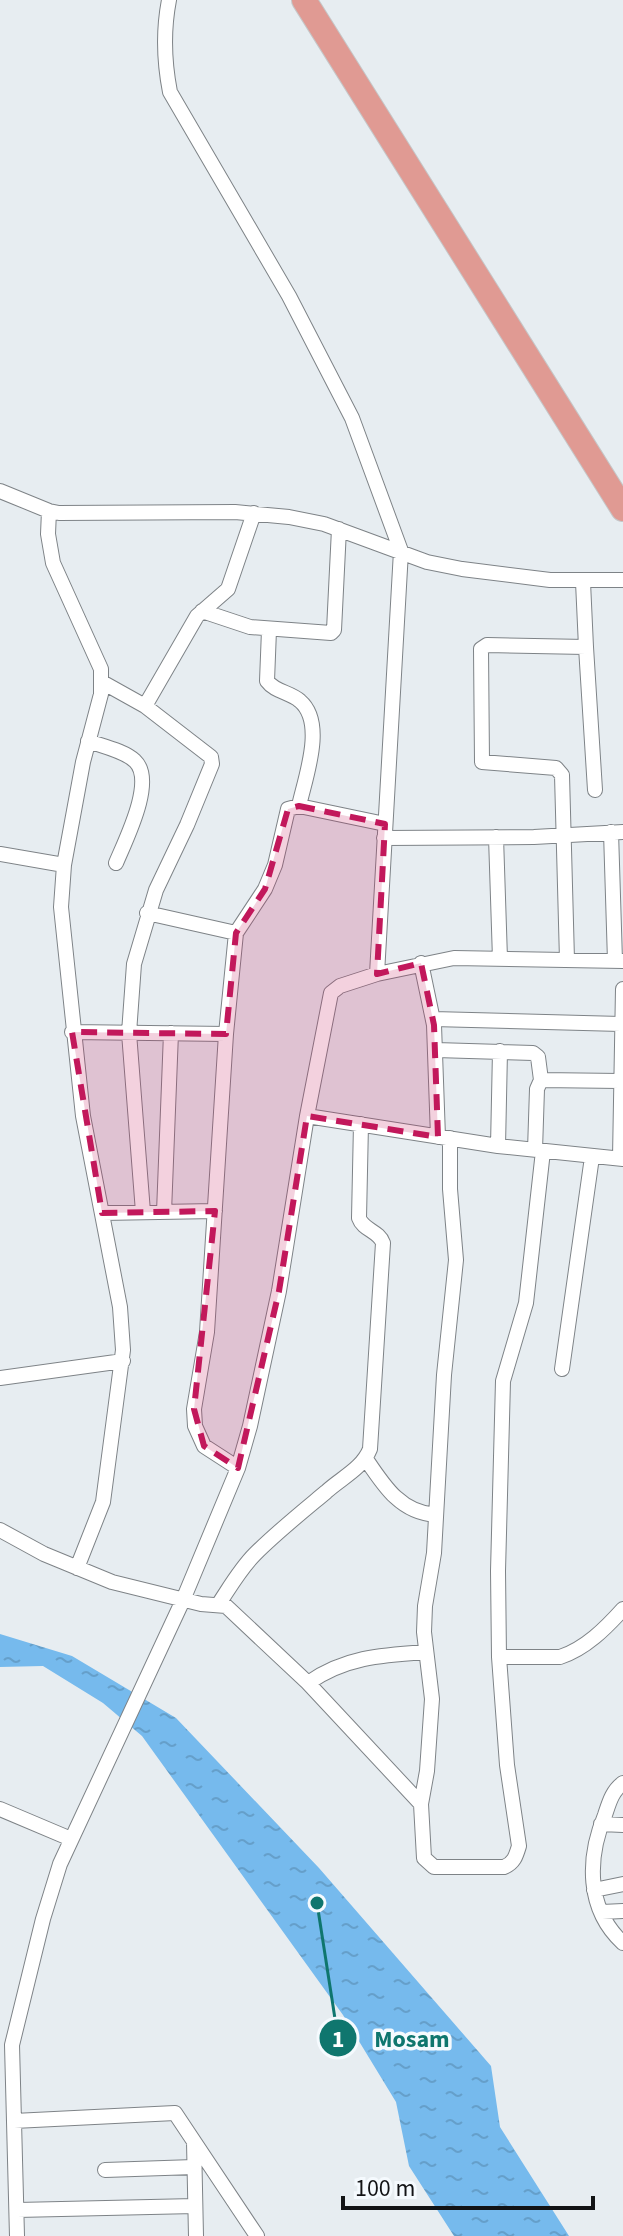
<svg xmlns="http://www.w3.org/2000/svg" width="623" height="2236" font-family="'Source Sans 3',sans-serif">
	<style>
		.water { fill: url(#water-ripples) }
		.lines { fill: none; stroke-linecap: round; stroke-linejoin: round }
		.minor-casing { stroke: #7e8387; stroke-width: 16 }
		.trunk-casing { stroke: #c6c6c7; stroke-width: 26 }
		.minor { stroke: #fff; stroke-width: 14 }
		.trunk { stroke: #e09a93; stroke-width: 24 }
		.marked { fill: #c2185b; fill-opacity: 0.2; stroke: #c2185b; stroke-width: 6; stroke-dasharray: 16 10; stroke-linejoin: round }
		.leader { fill: none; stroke: #0f766e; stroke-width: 3 }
		.callout-dot { fill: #0f766e; stroke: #f5fafe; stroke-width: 3 }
		.mark-label { font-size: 24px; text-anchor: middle; font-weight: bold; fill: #fff }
		.callout-label { font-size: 24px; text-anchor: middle; font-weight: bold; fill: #0f766e; stroke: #f5fafe; stroke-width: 7; stroke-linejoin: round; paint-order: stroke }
	</style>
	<defs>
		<pattern id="water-ripples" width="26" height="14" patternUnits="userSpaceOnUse" patternTransform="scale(2)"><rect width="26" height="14" fill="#76baed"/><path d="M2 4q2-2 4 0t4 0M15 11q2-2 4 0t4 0" fill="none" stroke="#659fca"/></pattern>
	</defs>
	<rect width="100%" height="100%" fill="#e7edf1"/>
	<path class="water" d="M 0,1634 L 72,1656 L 176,1718 L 319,1868 L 491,2066 L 500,2127 L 569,2236 L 454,2236 L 409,2166 L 396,2102 L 343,2015 L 142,1736 L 103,1703 L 43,1666 L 0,1667 Z"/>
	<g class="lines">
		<g class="minor-casing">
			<path id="minor" d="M 0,491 L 49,511 L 59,513 L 235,512 L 289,517 L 324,524 L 427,562 L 462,569 L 550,580 L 623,580
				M 49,511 L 48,534 L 53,563 L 101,669 L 101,694 L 83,762 L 64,865 L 61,907 L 83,1116 L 120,1307 L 123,1350 L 103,1502 L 77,1568
				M 202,611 L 250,627 L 331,633 L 334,630 L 339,529
				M 269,630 L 267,681 C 275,692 290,692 300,701 C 326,723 305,778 299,806
				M 586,647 L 595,790
				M 102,682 L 145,706 L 211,757 L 212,764 L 187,825 L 156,890 L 134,964 L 129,1033 L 143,1212
				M 145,706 L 197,616 L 228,589 L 254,513
				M 88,741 C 102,746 125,751 135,761 C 156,781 125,841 116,863
				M 611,832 L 615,961
				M 496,837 L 500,959
				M 384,838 L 534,837 L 623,832
				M 0,854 L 64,865
				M 147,913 L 236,933
				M 567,960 L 562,775 L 556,768 L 482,762 L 481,649 L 487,645 L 586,647 L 583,582
				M 421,963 L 434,1025 L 438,1137
				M 377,974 L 454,958 L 623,961
				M 433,1019 L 621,1024
				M 72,1032 L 226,1034
				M 436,1050 L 533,1053 L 538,1057 L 541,1080
				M 307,1116 L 498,1146 L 623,1159
				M 450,1138 L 450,1189 L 456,1260 L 444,1375 L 434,1553 L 425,1606 L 424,1632 L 432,1699 L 427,1771 L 421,1804 L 424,1858 L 434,1867 L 504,1867 C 514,1863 516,1856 519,1846 L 507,1765 L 499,1657 L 498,1571 L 503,1381 L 526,1303 L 543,1151
				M 498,1146 L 500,1051
				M 535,1150 L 537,1089 L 541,1080 L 620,1081
				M 620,1158 L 623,989
				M 164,1212 L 171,1033
				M 102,1213 L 215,1211
				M 562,1369 L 592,1157
				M 0,1378 L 123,1361
				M 366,1459 C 384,1486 401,1513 436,1515
				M 238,1468 L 204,1446 L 195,1426 L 194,1409 L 207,1332 L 226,1034 L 236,933 L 265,889 L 275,865 L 288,809 L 299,806 L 385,824
				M 0,1530 L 44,1554 L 112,1582 L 201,1604 L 226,1606 L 308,1683 L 421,1804
				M 218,1605 C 230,1587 240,1569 255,1554 C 277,1532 302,1512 326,1492 C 341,1478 362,1469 370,1449 L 383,1243 C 379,1231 363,1230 359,1218 L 361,1124
				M 499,1657 L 560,1657 C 585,1649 606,1628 623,1609
				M 308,1683 C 345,1657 382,1655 426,1652
				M 623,1783 C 612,1791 609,1803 605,1815 C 587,1858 586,1909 623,1943
				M 0,1809 L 71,1839
				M 601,1824 L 623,1825
				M 594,1890 L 623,1884
				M 602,1912 L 623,1911
				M 14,2121 L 175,2113 L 257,2236
				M 194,2142 L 196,2236
				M 105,2170 L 194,2167
				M 17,2210 L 195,2206
				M 17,2236 L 12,2045 L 43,1919 L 60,1864 L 183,1600 L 238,1468 L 250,1426 L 279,1291 L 307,1116 L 331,993 L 340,986 L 377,974 L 401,551 L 352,418 L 289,296 L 170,92 C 164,61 163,31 169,0"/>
		</g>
		<g class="trunk-casing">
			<path id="trunk" d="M 304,0 L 623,509"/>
		</g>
		<use href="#minor" class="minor"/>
		<use href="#trunk" class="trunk"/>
	</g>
	<path class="marked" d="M 299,806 L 385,824 L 377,974 L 421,963 L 434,1025 L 438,1137 L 307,1116 L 279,1291 L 238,1468 L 204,1446 L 194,1409 L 215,1211 L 102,1213 L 72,1032 L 226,1034 L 236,933 L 265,889 L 288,809 Z"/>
	<path class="leader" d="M317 1903L338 2038"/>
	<g class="callout-dot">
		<circle cx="317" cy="1903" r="8"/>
		<circle cx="338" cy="2038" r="20"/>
	</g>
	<g class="mark-label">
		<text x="338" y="2047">1</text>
	</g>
	<g class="callout-label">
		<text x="412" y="2047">Mosam</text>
	</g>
	<path d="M343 2196v12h250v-12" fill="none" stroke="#121315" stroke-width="4"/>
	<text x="355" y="2196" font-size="24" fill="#121315" stroke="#f5fafe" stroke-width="6" paint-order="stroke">100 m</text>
</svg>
